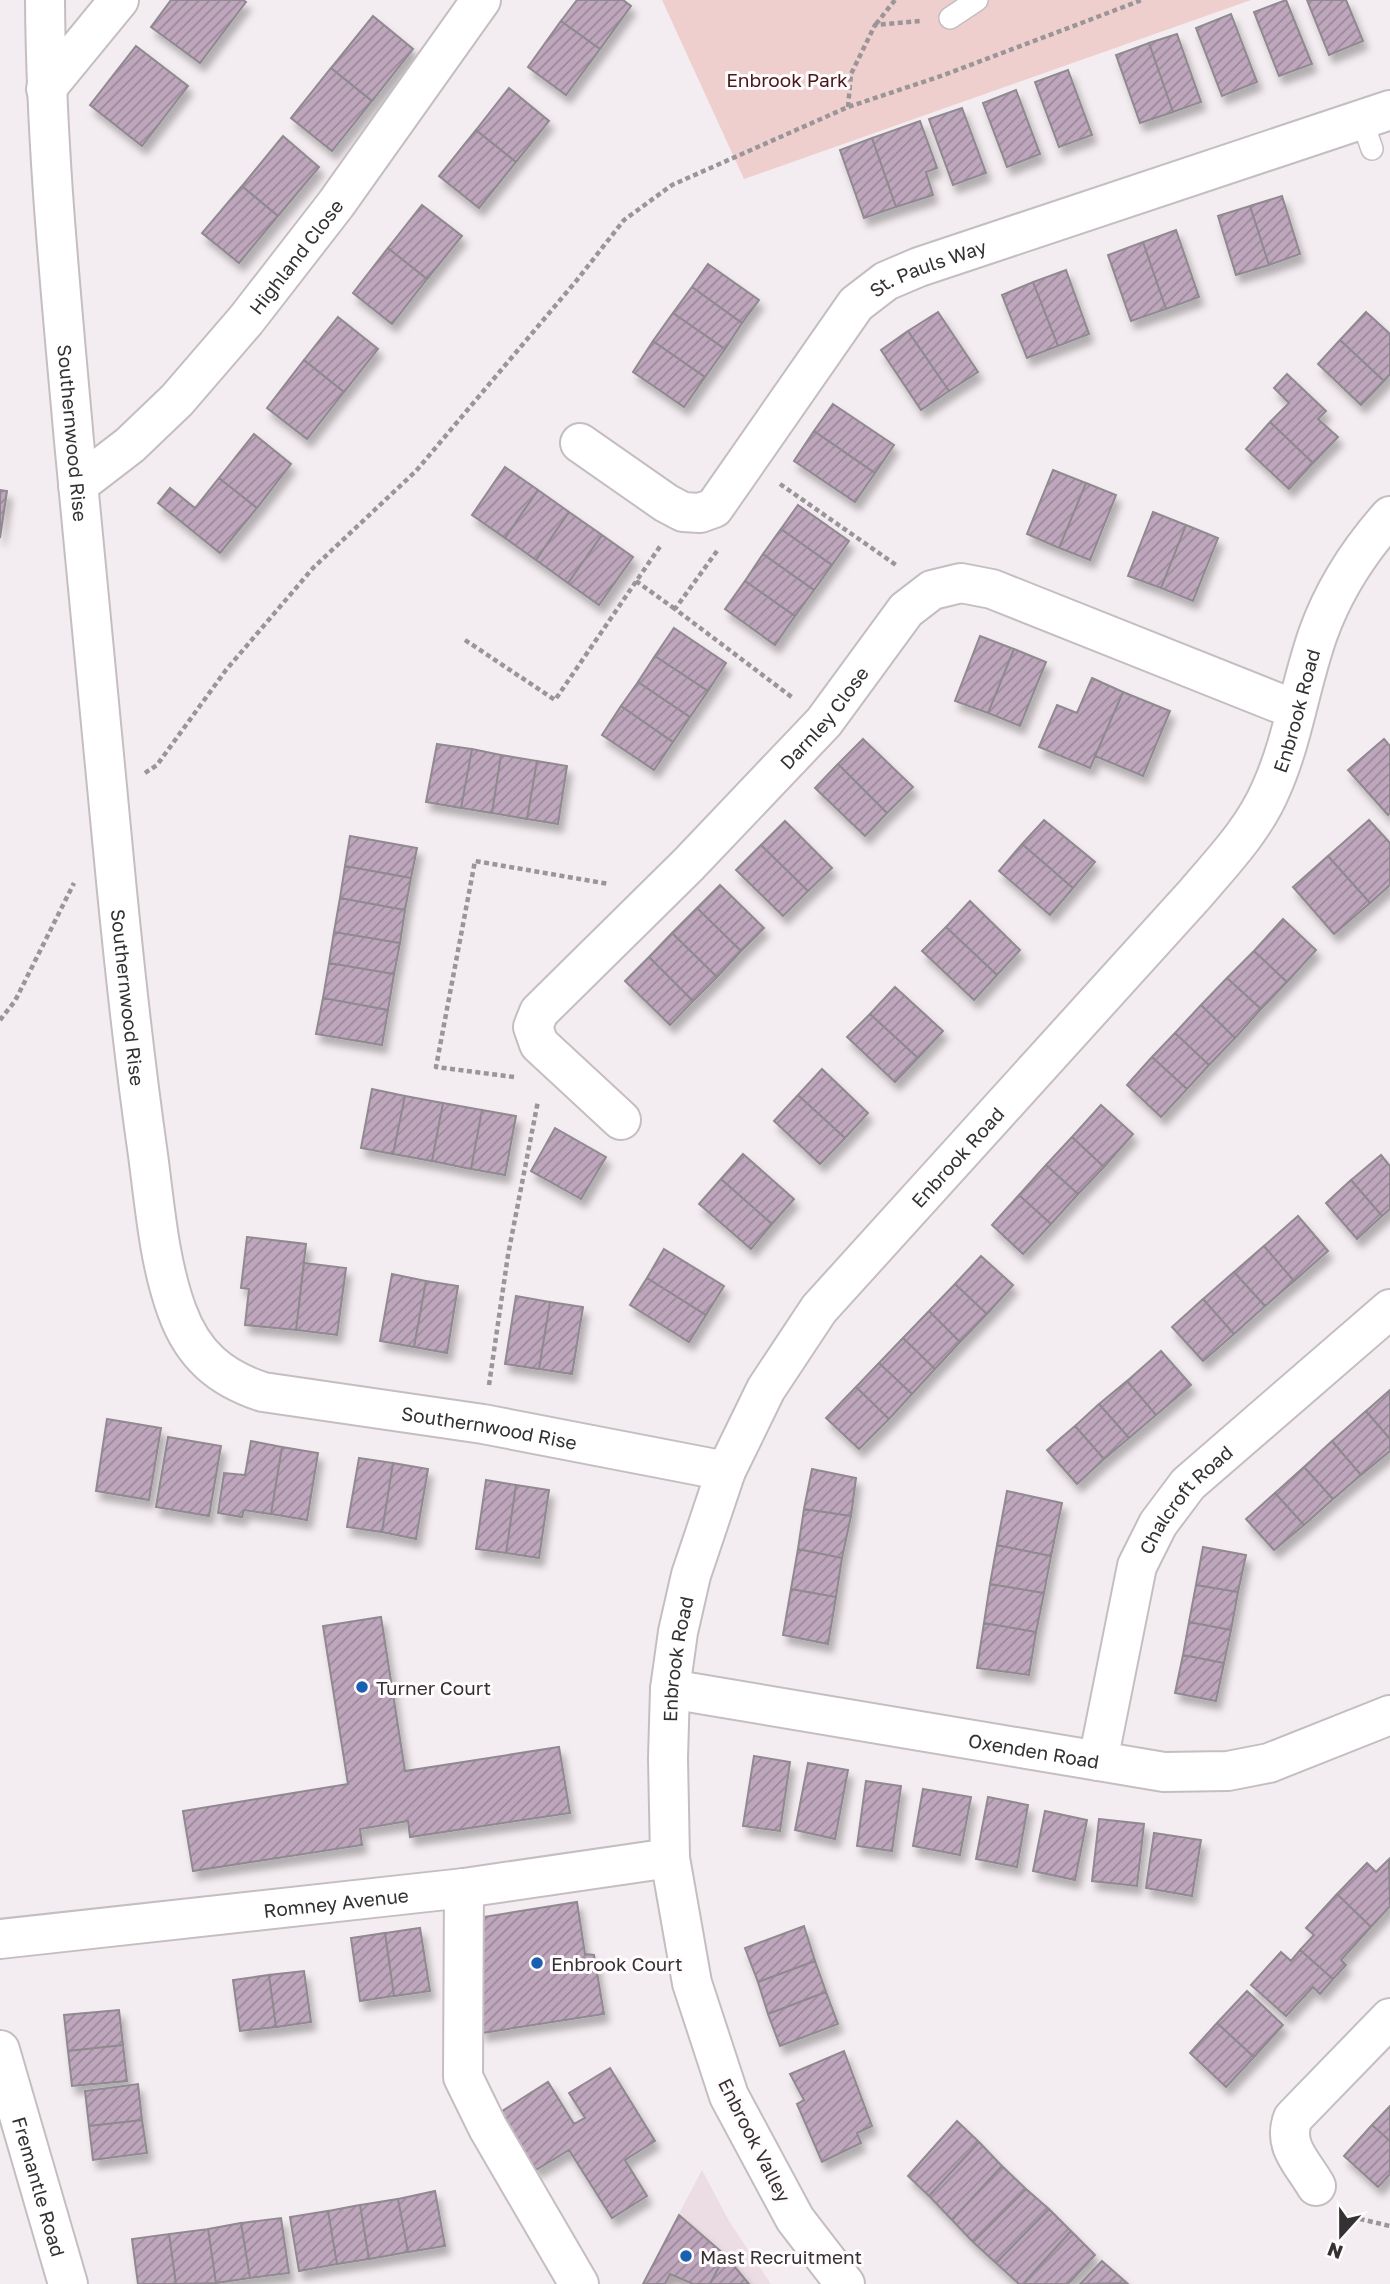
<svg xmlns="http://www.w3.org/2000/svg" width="1390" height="2284" font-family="'Golos Text',sans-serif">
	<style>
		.built { fill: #ecdde4 }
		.park { fill: #efcfcd }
		.building { fill: url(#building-hatch); stroke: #8f8a8f; stroke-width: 2; filter: url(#shadow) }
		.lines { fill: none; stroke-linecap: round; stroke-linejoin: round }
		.service-casing { stroke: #c5bec1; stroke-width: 24 }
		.minor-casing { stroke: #c5bec1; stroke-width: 42 }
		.path { stroke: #9a9598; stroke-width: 4.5; stroke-dasharray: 5 3.5; stroke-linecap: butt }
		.service { stroke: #fff; stroke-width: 21 }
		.minor { stroke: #fff; stroke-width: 38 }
		.poi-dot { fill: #1a60b0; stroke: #fffbfd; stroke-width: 2.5 }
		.labels { text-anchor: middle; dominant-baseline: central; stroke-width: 6; stroke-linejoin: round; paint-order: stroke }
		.park-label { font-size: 19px; fill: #471819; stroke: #fffbfd }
		.street-label { font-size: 19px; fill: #343133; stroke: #fffbfd }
		.poi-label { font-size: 19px; fill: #343133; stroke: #fffbfd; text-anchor: start }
	</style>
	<defs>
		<pattern id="building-hatch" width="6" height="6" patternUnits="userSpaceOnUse" patternTransform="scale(1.75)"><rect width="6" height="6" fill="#bea6bc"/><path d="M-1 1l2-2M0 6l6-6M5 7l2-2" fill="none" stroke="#9b8899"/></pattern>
		<filter id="shadow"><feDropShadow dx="4.5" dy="8" stdDeviation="3.5" flood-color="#0004"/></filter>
	</defs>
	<rect width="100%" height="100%" fill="#f3ecf0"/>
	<path class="built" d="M 702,2170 L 729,2221 L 771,2284 L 642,2284 Z"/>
	<path class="park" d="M 662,0 L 1251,0 L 744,179 Z"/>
	<path class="building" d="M 171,0 L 243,0 L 246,2 L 200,63 L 151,27 Z
		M 577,0 L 623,0 L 631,6 L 600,49 L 561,21 Z
		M 1286,0 L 1312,64 L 1279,76 L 1254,12 Z
		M 1307,0 L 1346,0 L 1363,41 L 1329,55 Z
		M 1231,14 L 1257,82 L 1222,96 L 1196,28 Z
		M 373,16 L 413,49 L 372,101 L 331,68 Z
		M 561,21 L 600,49 L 566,95 L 528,67 Z
		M 1177,34 L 1201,102 L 1173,112 L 1149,43 Z
		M 1149,43 L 1173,112 L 1140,123 L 1116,55 Z
		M 136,46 L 188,86 L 142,146 L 90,105 Z
		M 331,68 L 372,101 L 332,151 L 291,118 Z
		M 1068,70 L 1092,135 L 1059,147 L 1035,82 Z
		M 509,88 L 549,121 L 516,162 L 476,130 Z
		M 1016,90 L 1040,154 L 1007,167 L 983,103 Z
		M 962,108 L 986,173 L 953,185 L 929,119 Z
		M 920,121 L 937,168 L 926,172 L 933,195 L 896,207 L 872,138 Z
		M 476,130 L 516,162 L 479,208 L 439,176 Z
		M 283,136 L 319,167 L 278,216 L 242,186 Z
		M 872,138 L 896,207 L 864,218 L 840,150 Z
		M 242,186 L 278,216 L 239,263 L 202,233 Z
		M 1282,196 L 1300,254 L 1269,265 L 1250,206 Z
		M 422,205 L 462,236 L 427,279 L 388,248 Z
		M 1250,206 L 1269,265 L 1236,275 L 1218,216 Z
		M 1176,230 L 1199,297 L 1166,309 L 1143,242 Z
		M 1143,242 L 1166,309 L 1131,321 L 1108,255 Z
		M 388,248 L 427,279 L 392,324 L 353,293 Z
		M 708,264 L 759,300 L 742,323 L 692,287 Z
		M 1066,270 L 1089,334 L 1058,346 L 1033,282 Z
		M 1033,282 L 1058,346 L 1027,358 L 1002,295 Z
		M 692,287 L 742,323 L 725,349 L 673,313 Z
		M 938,312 L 978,372 L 949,391 L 908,331 Z
		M 1366,312 L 1390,334 L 1390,374 L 1384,381 L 1340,340 Z
		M 673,313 L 725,349 L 705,377 L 653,341 Z
		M 338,317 L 378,349 L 344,392 L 304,360 Z
		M 908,331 L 949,391 L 921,410 L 881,350 Z
		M 1340,340 L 1384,381 L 1361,405 L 1318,364 Z
		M 653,341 L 705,377 L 684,407 L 633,372 Z
		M 304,360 L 344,392 L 307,439 L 267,408 Z
		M 1287,374 L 1326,411 L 1318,419 L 1338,437 L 1313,463 L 1270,422 L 1289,403 L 1274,388 Z
		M 833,404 L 894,445 L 875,473 L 814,431 Z
		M 1270,422 L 1313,463 L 1289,489 L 1246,449 Z
		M 814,431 L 875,473 L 855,502 L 794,461 Z
		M 254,434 L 291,464 L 257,508 L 219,478 Z
		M 505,467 L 538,490 L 505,538 L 472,515 Z
		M 1053,470 L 1086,483 L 1059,548 L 1027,534 Z
		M 219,478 L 257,508 L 220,553 L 158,503 L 170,488 L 195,508 Z
		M 1086,483 L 1116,495 L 1090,560 L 1059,548 Z
		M 0,490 L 7,491 L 0,538 Z
		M 538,490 L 569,512 L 536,560 L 505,538 Z
		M 798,505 L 849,541 L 832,565 L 781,529 Z
		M 569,512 L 602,535 L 568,583 L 536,560 Z
		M 1153,512 L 1186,525 L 1161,588 L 1128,576 Z
		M 1186,525 L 1218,538 L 1193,601 L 1161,588 Z
		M 781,529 L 832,565 L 814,590 L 763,554 Z
		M 602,535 L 633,557 L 599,605 L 568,583 Z
		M 763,554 L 814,590 L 795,616 L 745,581 Z
		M 745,581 L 795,616 L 775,645 L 725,609 Z
		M 674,628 L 726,663 L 708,691 L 655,656 Z
		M 980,636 L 1014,649 L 988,713 L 955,701 Z
		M 1014,649 L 1046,662 L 1020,726 L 988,713 Z
		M 655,656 L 708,691 L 690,717 L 638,682 Z
		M 1092,678 L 1123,692 L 1090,768 L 1039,747 L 1057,705 L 1077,713 Z
		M 638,682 L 690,717 L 673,742 L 621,706 Z
		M 1123,692 L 1170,711 L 1143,776 L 1095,756 Z
		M 621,706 L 673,742 L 654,770 L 602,735 Z
		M 863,739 L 913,787 L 887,813 L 838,764 Z
		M 1384,739 L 1390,746 L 1390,813 L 1388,815 L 1348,770 Z
		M 437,744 L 472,749 L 461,808 L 426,802 Z
		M 472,749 L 501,755 L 492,813 L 461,808 Z
		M 501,755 L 537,761 L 527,819 L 492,813 Z
		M 537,761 L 567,766 L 558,824 L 527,819 Z
		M 838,764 L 887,813 L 865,836 L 815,788 Z
		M 1044,820 L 1095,862 L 1073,888 L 1022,844 Z
		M 1369,820 L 1390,843 L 1390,885 L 1370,903 L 1328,856 Z
		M 785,821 L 832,868 L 808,891 L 761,845 Z
		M 350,836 L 417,848 L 411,878 L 345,866 Z
		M 1022,844 L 1073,888 L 1050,915 L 999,871 Z
		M 761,845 L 808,891 L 783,916 L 736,870 Z
		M 1328,856 L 1370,903 L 1334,934 L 1293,887 Z
		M 345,866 L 411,878 L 405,910 L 340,898 Z
		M 720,885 L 764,928 L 741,951 L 697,908 Z
		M 340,898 L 405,910 L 400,943 L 334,932 Z
		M 970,901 L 1020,950 L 997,975 L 946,927 Z
		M 697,908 L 741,951 L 717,977 L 672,933 Z
		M 1283,919 L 1316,950 L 1287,982 L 1254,951 Z
		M 946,927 L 997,975 L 974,1000 L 922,951 Z
		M 334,932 L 400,943 L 394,974 L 329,963 Z
		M 672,933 L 717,977 L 693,1001 L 649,957 Z
		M 1254,951 L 1287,982 L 1261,1009 L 1227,978 Z
		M 649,957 L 693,1001 L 670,1025 L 625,981 Z
		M 329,963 L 394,974 L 388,1010 L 323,998 Z
		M 1227,978 L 1261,1009 L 1235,1038 L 1201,1005 Z
		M 895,987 L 943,1031 L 918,1058 L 870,1014 Z
		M 323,998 L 388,1010 L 382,1045 L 316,1034 Z
		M 1201,1005 L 1235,1038 L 1209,1065 L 1175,1033 Z
		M 870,1014 L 918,1058 L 895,1082 L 847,1037 Z
		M 1175,1033 L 1209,1065 L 1187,1089 L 1152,1057 Z
		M 1152,1057 L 1187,1089 L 1161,1117 L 1127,1085 Z
		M 822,1069 L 868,1113 L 845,1138 L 798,1095 Z
		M 372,1089 L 405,1096 L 393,1154 L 361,1148 Z
		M 798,1095 L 845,1138 L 820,1164 L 774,1121 Z
		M 405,1096 L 443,1103 L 432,1161 L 393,1154 Z
		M 443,1103 L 482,1110 L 471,1169 L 432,1161 Z
		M 1101,1105 L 1133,1134 L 1104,1167 L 1072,1137 Z
		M 482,1110 L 516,1116 L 505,1175 L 471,1169 Z
		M 555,1128 L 606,1157 L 581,1199 L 531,1171 Z
		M 1072,1137 L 1104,1167 L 1078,1194 L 1046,1165 Z
		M 743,1154 L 794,1199 L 772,1224 L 721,1179 Z
		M 1381,1155 L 1390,1166 L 1390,1209 L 1382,1216 L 1351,1180 Z
		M 1046,1165 L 1078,1194 L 1051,1224 L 1019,1195 Z
		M 721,1179 L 772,1224 L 751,1249 L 699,1204 Z
		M 1351,1180 L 1382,1216 L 1357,1239 L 1326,1203 Z
		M 1019,1195 L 1051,1224 L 1023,1254 L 992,1225 Z
		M 1298,1216 L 1328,1251 L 1294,1281 L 1264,1246 Z
		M 247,1237 L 306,1244 L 296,1330 L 245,1325 L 249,1289 L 241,1288 Z
		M 1264,1246 L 1294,1281 L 1265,1306 L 1234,1272 Z
		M 664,1249 L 724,1286 L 706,1315 L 647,1278 Z
		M 981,1256 L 1013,1285 L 987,1314 L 955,1284 Z
		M 304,1263 L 346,1268 L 337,1335 L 296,1330 Z
		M 1234,1272 L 1265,1306 L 1234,1334 L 1203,1299 Z
		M 392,1274 L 426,1281 L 414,1347 L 380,1341 Z
		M 647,1278 L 706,1315 L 689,1342 L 630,1305 Z
		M 426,1281 L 458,1286 L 447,1353 L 414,1347 Z
		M 955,1284 L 987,1314 L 960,1342 L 929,1311 Z
		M 516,1296 L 550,1302 L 539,1369 L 505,1364 Z
		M 1203,1299 L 1234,1334 L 1203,1361 L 1172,1327 Z
		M 550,1302 L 583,1307 L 572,1374 L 539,1369 Z
		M 929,1311 L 960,1342 L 935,1369 L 903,1338 Z
		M 903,1338 L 935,1369 L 912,1394 L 879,1363 Z
		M 1161,1351 L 1191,1385 L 1156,1415 L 1127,1381 Z
		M 879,1363 L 912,1394 L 889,1419 L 856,1387 Z
		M 1127,1381 L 1156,1415 L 1129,1438 L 1099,1404 Z
		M 856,1387 L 889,1419 L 859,1449 L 826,1418 Z
		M 1390,1390 L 1390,1439 L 1366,1411 Z
		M 1099,1404 L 1129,1438 L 1104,1459 L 1075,1426 Z
		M 1366,1411 L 1390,1439 L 1390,1451 L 1361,1475 L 1332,1441 Z
		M 107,1419 L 161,1428 L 149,1500 L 96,1491 Z
		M 1075,1426 L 1104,1459 L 1077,1484 L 1047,1450 Z
		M 168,1437 L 221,1446 L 209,1516 L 156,1507 Z
		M 251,1441 L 282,1447 L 271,1514 L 244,1510 L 242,1517 L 218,1513 L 224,1473 L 245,1475 Z
		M 1332,1441 L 1361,1475 L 1333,1499 L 1304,1467 Z
		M 282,1447 L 318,1453 L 307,1520 L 271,1514 Z
		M 359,1458 L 393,1463 L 382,1532 L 347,1527 Z
		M 393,1463 L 428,1469 L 416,1539 L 382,1532 Z
		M 1304,1467 L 1333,1499 L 1304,1525 L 1275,1493 Z
		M 812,1469 L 856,1478 L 851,1516 L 804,1509 Z
		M 486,1480 L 516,1485 L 506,1553 L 476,1549 Z
		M 516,1485 L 549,1490 L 539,1558 L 506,1553 Z
		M 1007,1491 L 1062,1503 L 1051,1556 L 997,1545 Z
		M 1275,1493 L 1304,1525 L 1274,1550 L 1246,1519 Z
		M 804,1509 L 851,1516 L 842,1558 L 798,1549 Z
		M 997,1545 L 1051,1556 L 1044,1593 L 990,1584 Z
		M 1203,1547 L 1246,1555 L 1238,1592 L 1196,1585 Z
		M 798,1549 L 842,1558 L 836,1597 L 791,1589 Z
		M 990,1584 L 1044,1593 L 1036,1632 L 984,1623 Z
		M 1196,1585 L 1238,1592 L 1231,1630 L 1189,1622 Z
		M 791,1589 L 836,1597 L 828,1644 L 783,1635 Z
		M 381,1617 L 405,1771 L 559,1747 L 570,1813 L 410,1837 L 408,1821 L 360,1829 L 362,1845 L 193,1871 L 183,1811 L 348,1784 L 323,1626 Z
		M 1189,1622 L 1231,1630 L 1224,1663 L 1183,1655 Z
		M 984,1623 L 1036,1632 L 1029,1675 L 977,1668 Z
		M 1183,1655 L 1224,1663 L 1216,1701 L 1175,1693 Z
		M 754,1756 L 790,1762 L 780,1831 L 743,1826 Z
		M 808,1763 L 848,1770 L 835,1839 L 795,1830 Z
		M 866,1781 L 901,1786 L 892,1851 L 857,1846 Z
		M 923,1789 L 971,1797 L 960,1855 L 913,1846 Z
		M 988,1797 L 1028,1805 L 1017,1867 L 976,1859 Z
		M 1045,1811 L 1087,1820 L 1075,1880 L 1033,1871 Z
		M 1099,1819 L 1144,1824 L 1137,1886 L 1092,1881 Z
		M 1154,1833 L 1201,1840 L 1192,1896 L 1146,1888 Z
		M 1389,1859 L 1390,1906 L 1371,1927 L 1337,1894 L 1367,1863 L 1376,1872 Z
		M 1337,1894 L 1371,1927 L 1341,1960 L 1346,1965 L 1333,1979 L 1300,1950 L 1314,1935 L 1306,1928 Z
		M 577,1902 L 585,1954 L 594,1955 L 604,2014 L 482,2033 L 471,1919 Z
		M 804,1926 L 815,1961 L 758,1982 L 745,1948 Z
		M 420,1928 L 430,1991 L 394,1996 L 385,1933 Z
		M 385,1933 L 394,1996 L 360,2001 L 351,1938 Z
		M 1300,1950 L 1333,1979 L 1320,1994 L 1313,1987 L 1286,2016 L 1251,1985 L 1281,1952 L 1291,1961 Z
		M 815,1961 L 826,1992 L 768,2014 L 758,1982 Z
		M 304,1971 L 311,2022 L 276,2027 L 269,1975 Z
		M 269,1975 L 276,2027 L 240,2031 L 233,1980 Z
		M 1247,1991 L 1283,2025 L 1254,2057 L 1217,2023 Z
		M 826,1992 L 838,2024 L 780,2046 L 768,2014 Z
		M 119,2010 L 123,2045 L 68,2051 L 64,2015 Z
		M 1217,2023 L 1254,2057 L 1226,2087 L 1190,2053 Z
		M 123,2045 L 127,2081 L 72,2086 L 68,2051 Z
		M 844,2051 L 872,2126 L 857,2133 L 861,2143 L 822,2162 L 797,2104 L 804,2100 L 790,2074 Z
		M 610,2068 L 655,2141 L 625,2160 L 647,2196 L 612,2218 L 569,2150 L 536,2170 L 499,2113 L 548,2082 L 574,2124 L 585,2118 L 569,2093 Z
		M 138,2084 L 142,2120 L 89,2126 L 85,2091 Z
		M 1390,2106 L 1390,2141 L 1372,2125 Z
		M 142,2120 L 147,2153 L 93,2160 L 89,2126 Z
		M 957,2121 L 979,2142 L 929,2196 L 908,2176 Z
		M 1372,2125 L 1390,2141 L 1390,2174 L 1378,2187 L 1344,2156 Z
		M 979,2142 L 1002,2166 L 952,2220 L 929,2196 Z
		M 1002,2166 L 1026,2189 L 973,2242 L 952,2220 Z
		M 1026,2189 L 1049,2209 L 996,2263 L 973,2242 Z
		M 435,2191 L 445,2246 L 408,2252 L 398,2199 Z
		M 398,2199 L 408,2252 L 369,2259 L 360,2205 Z
		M 360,2205 L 369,2259 L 337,2264 L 328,2211 Z
		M 1049,2209 L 1071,2231 L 1023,2284 L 1019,2284 L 996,2263 Z
		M 328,2211 L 337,2264 L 299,2271 L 290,2217 Z
		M 679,2215 L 725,2255 L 710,2284 L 693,2284 L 670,2274 L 665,2284 L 643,2284 Z
		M 281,2218 L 289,2273 L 250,2278 L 241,2223 Z
		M 241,2223 L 250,2278 L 216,2283 L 208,2229 Z
		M 208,2229 L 216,2283 L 176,2284 L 169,2234 Z
		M 1071,2231 L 1095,2255 L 1068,2284 L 1023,2284 Z
		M 169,2234 L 176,2284 L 138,2284 L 132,2239 Z
		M 725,2255 L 749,2284 L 710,2284 Z
		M 1102,2261 L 1127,2283 L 1080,2284 Z"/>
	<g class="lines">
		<g class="service-casing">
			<path id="service" d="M 950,18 L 977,0
				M 1362,120 L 1372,149"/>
		</g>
		<g class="minor-casing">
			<g id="minor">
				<path id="s1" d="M 45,0 C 46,148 61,294 74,441 C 88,588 101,735 116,881 C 125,973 135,1064 148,1155 C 155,1207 159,1262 177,1311 C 193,1355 220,1378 263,1392 L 483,1424 L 726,1471"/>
				<path d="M 46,89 L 119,0"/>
				<path id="s2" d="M 580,443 L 666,503 L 683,512 L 700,513 L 714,508 L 856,304 L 886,281 L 919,267 L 1390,110"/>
				<path id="s3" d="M 78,485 L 130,445 L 177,400 L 246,320 L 336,204 L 481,0"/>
				<path id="s4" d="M 621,1120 L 539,1044 L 533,1027 L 539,1012 L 688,865 L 824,722 L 906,610 L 932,590 L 961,583 L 992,589 L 1296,710"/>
				<path id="s5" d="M 670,1689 L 1164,1772 L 1228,1771 L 1269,1763 L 1390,1715"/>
				<path id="s6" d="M 1098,1761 L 1137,1566 L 1158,1524 L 1188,1484 L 1390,1309"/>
				<path d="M 464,1888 L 463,2077 L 488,2128 L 579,2284"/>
				<path id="s7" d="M 0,1939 L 464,1888 L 670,1858"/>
				<path id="s8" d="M 0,2050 L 68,2284"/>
				<path d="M 1316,2186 C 1303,2163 1282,2146 1293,2118 L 1390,2018"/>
				<path id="s9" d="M 845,2284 L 795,2219 L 729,2096 L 692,1983 L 670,1858 L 668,1758 L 670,1689 L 678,1632 L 691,1575 L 726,1471 L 766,1389 L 819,1309 L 1196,893 C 1224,860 1254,829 1271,789 C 1293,740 1300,685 1318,634 C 1334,589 1358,552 1390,516"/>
			</g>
		</g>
		<path class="path" d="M 876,24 L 895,0
			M 848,107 L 851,74 L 875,25 L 920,21
			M 780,484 L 896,565
			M 717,551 L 675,609 L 793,698
			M 636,581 L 675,609
			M 465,640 L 555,700 L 661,545
			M 145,773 L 157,765 L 226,670 L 313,568 L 416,471 L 577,280 L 624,220 L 672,185 L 848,107 L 944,75 L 1142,0
			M 0,1020 L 15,1001 L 74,883
			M 514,1077 L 436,1067 L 475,861 L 609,884
			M 489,1385 L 508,1255 L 538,1101
			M 1343,2215 L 1390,2226"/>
		<use href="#service" class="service"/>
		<use href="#minor" class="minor"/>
	</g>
	<g class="poi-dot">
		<circle cx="362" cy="1687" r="7"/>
		<circle cx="537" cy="1963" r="7"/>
		<circle cx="686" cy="2256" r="7"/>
	</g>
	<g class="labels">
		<g class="park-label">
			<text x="787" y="79">Enbrook Park</text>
		</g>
		<g class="street-label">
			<text stroke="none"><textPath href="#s3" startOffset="317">Highland Close</textPath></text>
			<text stroke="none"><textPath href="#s2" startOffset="486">St. Pauls Way</textPath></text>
			<text stroke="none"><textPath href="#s1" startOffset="434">Southernwood Rise</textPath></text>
			<text stroke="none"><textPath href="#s9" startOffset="1822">Enbrook Road</textPath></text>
			<text stroke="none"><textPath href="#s4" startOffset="556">Darnley Close</textPath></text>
			<text stroke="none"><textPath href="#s1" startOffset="1001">Southernwood Rise</textPath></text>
			<text stroke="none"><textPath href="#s9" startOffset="1255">Enbrook Road</textPath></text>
			<text stroke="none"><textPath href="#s1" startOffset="1671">Southernwood Rise</textPath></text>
			<text stroke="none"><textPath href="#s6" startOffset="282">Chalcroft Road</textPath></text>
			<text stroke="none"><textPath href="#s9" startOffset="667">Enbrook Road</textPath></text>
			<text stroke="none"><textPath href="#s5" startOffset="369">Oxenden Road</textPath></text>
			<text stroke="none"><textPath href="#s7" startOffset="338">Romney Avenue</textPath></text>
			<text transform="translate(755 2140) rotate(63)">Enbrook Valley</text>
			<text stroke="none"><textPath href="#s8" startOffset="142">Fremantle Road</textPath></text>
		</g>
		<g class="poi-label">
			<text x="376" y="1687">Turner Court</text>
			<text x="551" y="1963">Enbrook Court</text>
			<text x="700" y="2256">Mast Recruitment</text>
		</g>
	</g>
	<g transform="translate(1341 2235) rotate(201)" stroke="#fffbfd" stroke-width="5" paint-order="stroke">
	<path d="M0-5L12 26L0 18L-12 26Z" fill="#343133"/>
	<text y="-10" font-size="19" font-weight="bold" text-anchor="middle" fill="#343133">N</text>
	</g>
</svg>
